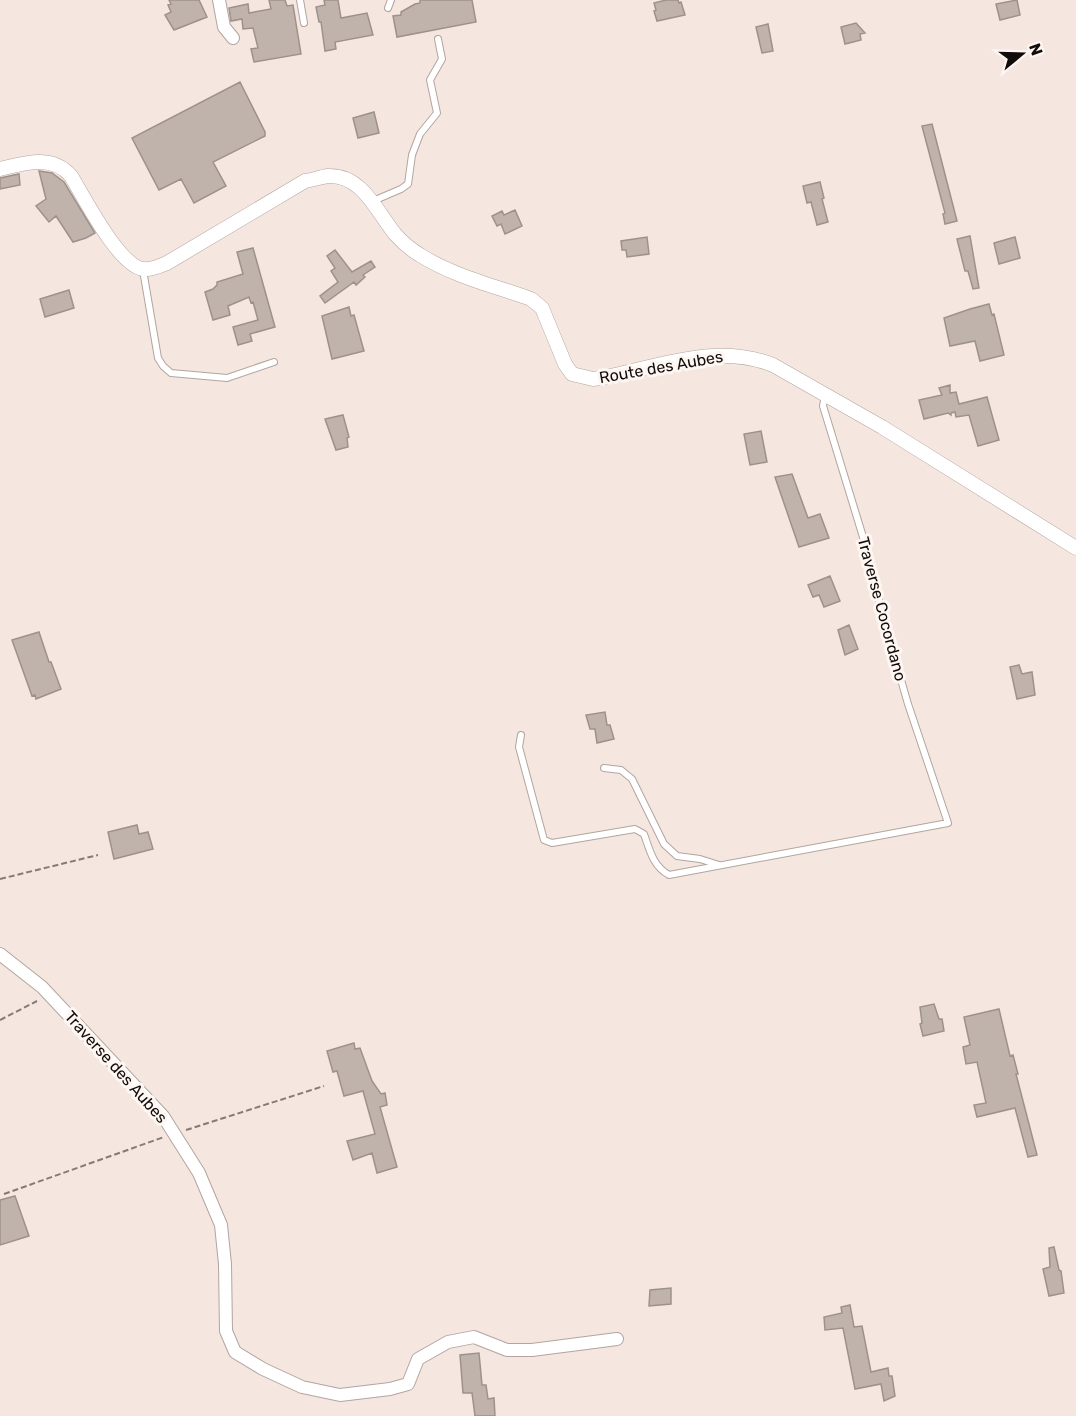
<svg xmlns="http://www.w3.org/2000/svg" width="1076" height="1416" font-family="Rubik,sans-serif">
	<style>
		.building { fill: #c0b3ac; stroke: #9e918b; stroke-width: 1.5 }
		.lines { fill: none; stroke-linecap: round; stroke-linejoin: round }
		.service-casing { stroke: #b2a59f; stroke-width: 8 }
		.minor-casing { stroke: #b2a59f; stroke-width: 14 }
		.tertiary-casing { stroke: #b2a59f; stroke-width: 15 }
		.path { stroke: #847b76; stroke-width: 2; stroke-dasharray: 6 3; stroke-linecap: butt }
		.service { stroke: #fff; stroke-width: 6 }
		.minor { stroke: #fff; stroke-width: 12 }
		.tertiary { stroke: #fff; stroke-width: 14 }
		.labels { text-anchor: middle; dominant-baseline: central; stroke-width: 6; stroke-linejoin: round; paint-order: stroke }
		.street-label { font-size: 16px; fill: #110c0a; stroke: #fef6f2 }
	</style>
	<rect width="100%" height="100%" fill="#f5e7e0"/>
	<path class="building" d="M 169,0 L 199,0 L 207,17 L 174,30 L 165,15 L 171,12 L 168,5 L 171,4 Z
		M 269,0 L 285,0 L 287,6 L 293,5 L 301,54 L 254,62 L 251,49 L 258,48 L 253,28 L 243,29 L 242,19 L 231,21 L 229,8 L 248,4 L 249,13 L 271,9 Z
		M 324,0 L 338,0 L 341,18 L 367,13 L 373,35 L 335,42 L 336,49 L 325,51 L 321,22 L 319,22 L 316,7 L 325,5 Z
		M 420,0 L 472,0 L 476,22 L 397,37 L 393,16 L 401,15 L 401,12 L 415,4 L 420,3 Z
		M 666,0 L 678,0 L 679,3 L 681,2 L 685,15 L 657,21 L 654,11 L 656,10 L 654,3 Z
		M 1017,0 L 1020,15 L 1000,20 L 996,4 Z
		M 856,23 L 865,33 L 860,34 L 861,40 L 845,44 L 841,27 Z
		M 768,24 L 773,51 L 762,53 L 756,27 Z
		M 240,82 L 265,132 L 265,136 L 213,162 L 226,186 L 194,203 L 181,179 L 159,190 L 132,138 Z
		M 374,112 L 379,133 L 358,138 L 353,118 Z
		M 932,124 L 957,221 L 945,224 L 943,214 L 945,213 L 922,126 Z
		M 39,171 L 52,173 L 64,182 L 95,233 L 86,238 L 73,242 L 56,216 L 49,222 L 36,206 L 46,199 Z
		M 19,174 L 20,185 L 0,189 L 0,178 Z
		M 820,182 L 824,198 L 822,199 L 828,222 L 817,225 L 811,202 L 807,203 L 803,186 Z
		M 515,210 L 522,226 L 505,234 L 501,224 L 497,226 L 492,216 L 502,211 L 504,215 Z
		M 970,236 L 979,288 L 973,289 L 968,271 L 965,271 L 957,239 Z
		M 647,237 L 649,254 L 627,257 L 626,250 L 622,250 L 621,241 Z
		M 1015,237 L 1020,258 L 999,264 L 994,243 Z
		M 253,248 L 275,327 L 250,334 L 252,341 L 238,345 L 233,327 L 258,320 L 253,302 L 251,303 L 249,297 L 228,306 L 230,315 L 213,320 L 205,292 L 213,289 L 217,285 L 217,282 L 243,274 L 237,252 Z
		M 335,250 L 352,272 L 371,261 L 375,267 L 363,275 L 365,277 L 356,285 L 354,282 L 325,303 L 320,296 L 338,282 L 331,271 L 335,268 L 327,256 Z
		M 69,290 L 74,308 L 45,317 L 40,299 Z
		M 989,304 L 992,315 L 994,314 L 1004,355 L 980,361 L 975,341 L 950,346 L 944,318 L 970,309 Z
		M 349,307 L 351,316 L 354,315 L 364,351 L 332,359 L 322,316 Z
		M 950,385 L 950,393 L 956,392 L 959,404 L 987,397 L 999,440 L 978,446 L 969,415 L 956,417 L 955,412 L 951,413 L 951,415 L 948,413 L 924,419 L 919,400 L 942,395 L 939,388 Z
		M 343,415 L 349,437 L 347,438 L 348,447 L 336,450 L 325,419 Z
		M 761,431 L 767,462 L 750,465 L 744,434 Z
		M 792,474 L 808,518 L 820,514 L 829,538 L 799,547 L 775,477 Z
		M 830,576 L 840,601 L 824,607 L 819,595 L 813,597 L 808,585 Z
		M 849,625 L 858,649 L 845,655 L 838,630 Z
		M 39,632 L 49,662 L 51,662 L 61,689 L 36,699 L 35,695 L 32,696 L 12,640 Z
		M 1019,665 L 1022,674 L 1032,672 L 1035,695 L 1017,699 L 1010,667 Z
		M 605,712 L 607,725 L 610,725 L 614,739 L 597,743 L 595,729 L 590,729 L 586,715 Z
		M 137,825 L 139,834 L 148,832 L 153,849 L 114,859 L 108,832 Z
		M 934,1004 L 939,1019 L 942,1019 L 944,1031 L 923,1036 L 920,1024 L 922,1023 L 920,1007 Z
		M 999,1009 L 1010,1056 L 1013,1055 L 1018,1074 L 1016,1074 L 1037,1155 L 1028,1157 L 1015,1108 L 977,1117 L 974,1105 L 986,1103 L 977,1062 L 966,1064 L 963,1047 L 970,1045 L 964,1017 Z
		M 354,1043 L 355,1049 L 360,1048 L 372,1081 L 381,1094 L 385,1093 L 387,1105 L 380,1107 L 397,1167 L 377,1173 L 372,1153 L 353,1160 L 347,1141 L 375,1134 L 363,1091 L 344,1096 L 337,1071 L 333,1072 L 327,1051 Z
		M 15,1196 L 29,1236 L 0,1245 L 0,1200 Z
		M 1054,1247 L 1059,1270 L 1061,1271 L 1064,1293 L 1049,1296 L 1043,1269 L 1050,1267 L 1049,1248 Z
		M 671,1288 L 671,1304 L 649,1306 L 650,1290 Z
		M 850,1305 L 854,1327 L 862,1326 L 871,1372 L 888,1368 L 889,1376 L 892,1376 L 895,1396 L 884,1401 L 881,1384 L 855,1389 L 843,1328 L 825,1330 L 824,1317 L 842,1313 L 841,1307 Z
		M 479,1353 L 482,1385 L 486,1385 L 488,1399 L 494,1398 L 495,1416 L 475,1416 L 472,1393 L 463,1393 L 460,1355 Z"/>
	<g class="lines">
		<g class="service-casing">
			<path id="service" d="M 300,0 L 304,23
				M 388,8 L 391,0
				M 373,201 L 401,189 L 408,184 L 412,155 L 420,134 L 437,113 L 430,80 L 442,59 L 438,39
				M 143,270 L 158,358 L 163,366 L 171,373 L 227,378 L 274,362
				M 521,735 L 519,747 L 544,840 L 552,843 L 635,829 L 644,834 C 650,851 653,866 669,875 L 948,823 L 908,704 L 888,635 L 863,537 L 823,406 L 825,395
				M 604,768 L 621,770 L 632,779 L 664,844 L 677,856 L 700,859 L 719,865"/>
		</g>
		<g class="minor-casing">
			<path id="minor" d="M 219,0 L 224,27 L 233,38
				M 0,954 L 42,987 L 163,1116 L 199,1173 L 221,1225 L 225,1264 L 226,1331 L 235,1352 L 263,1369 L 302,1387 L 340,1395 L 390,1389 L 408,1384 L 418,1359 L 448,1342 L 474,1337 L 507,1350 L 532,1350 L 617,1339"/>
		</g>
		<g class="tertiary-casing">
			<path id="tertiary" d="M 0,169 C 25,163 52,154 71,176 C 84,197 120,268 144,269 C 152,270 160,266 167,263 L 305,181 C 313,180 321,177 328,176 C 362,174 377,212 395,234 C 402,242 410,249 420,255 C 453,276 495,286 531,299 L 542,308 L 565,364 L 572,374 L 593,379 L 607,377 C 662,365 719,343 773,365 L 882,427 L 1076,548"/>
		</g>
		<path class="path" d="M 0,879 L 98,855
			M 0,1020 L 37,1001
			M 186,1130 L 324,1086
			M 4,1194 L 164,1137"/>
		<use href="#service" class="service"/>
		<use href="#minor" class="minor"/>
		<use href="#tertiary" class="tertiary"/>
	</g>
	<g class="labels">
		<g class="street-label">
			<text transform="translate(661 367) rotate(-10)">Route des Aubes</text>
			<text transform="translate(882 609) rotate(75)">Traverse Cocordano</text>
			<text transform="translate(116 1067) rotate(48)">Traverse des Aubes</text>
		</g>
	</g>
	<g transform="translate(1022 54) rotate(71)" stroke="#fef6f2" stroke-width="4.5" paint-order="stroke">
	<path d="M0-4.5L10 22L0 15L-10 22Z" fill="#110c0a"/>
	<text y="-9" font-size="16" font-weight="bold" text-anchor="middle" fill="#110c0a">N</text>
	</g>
</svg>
